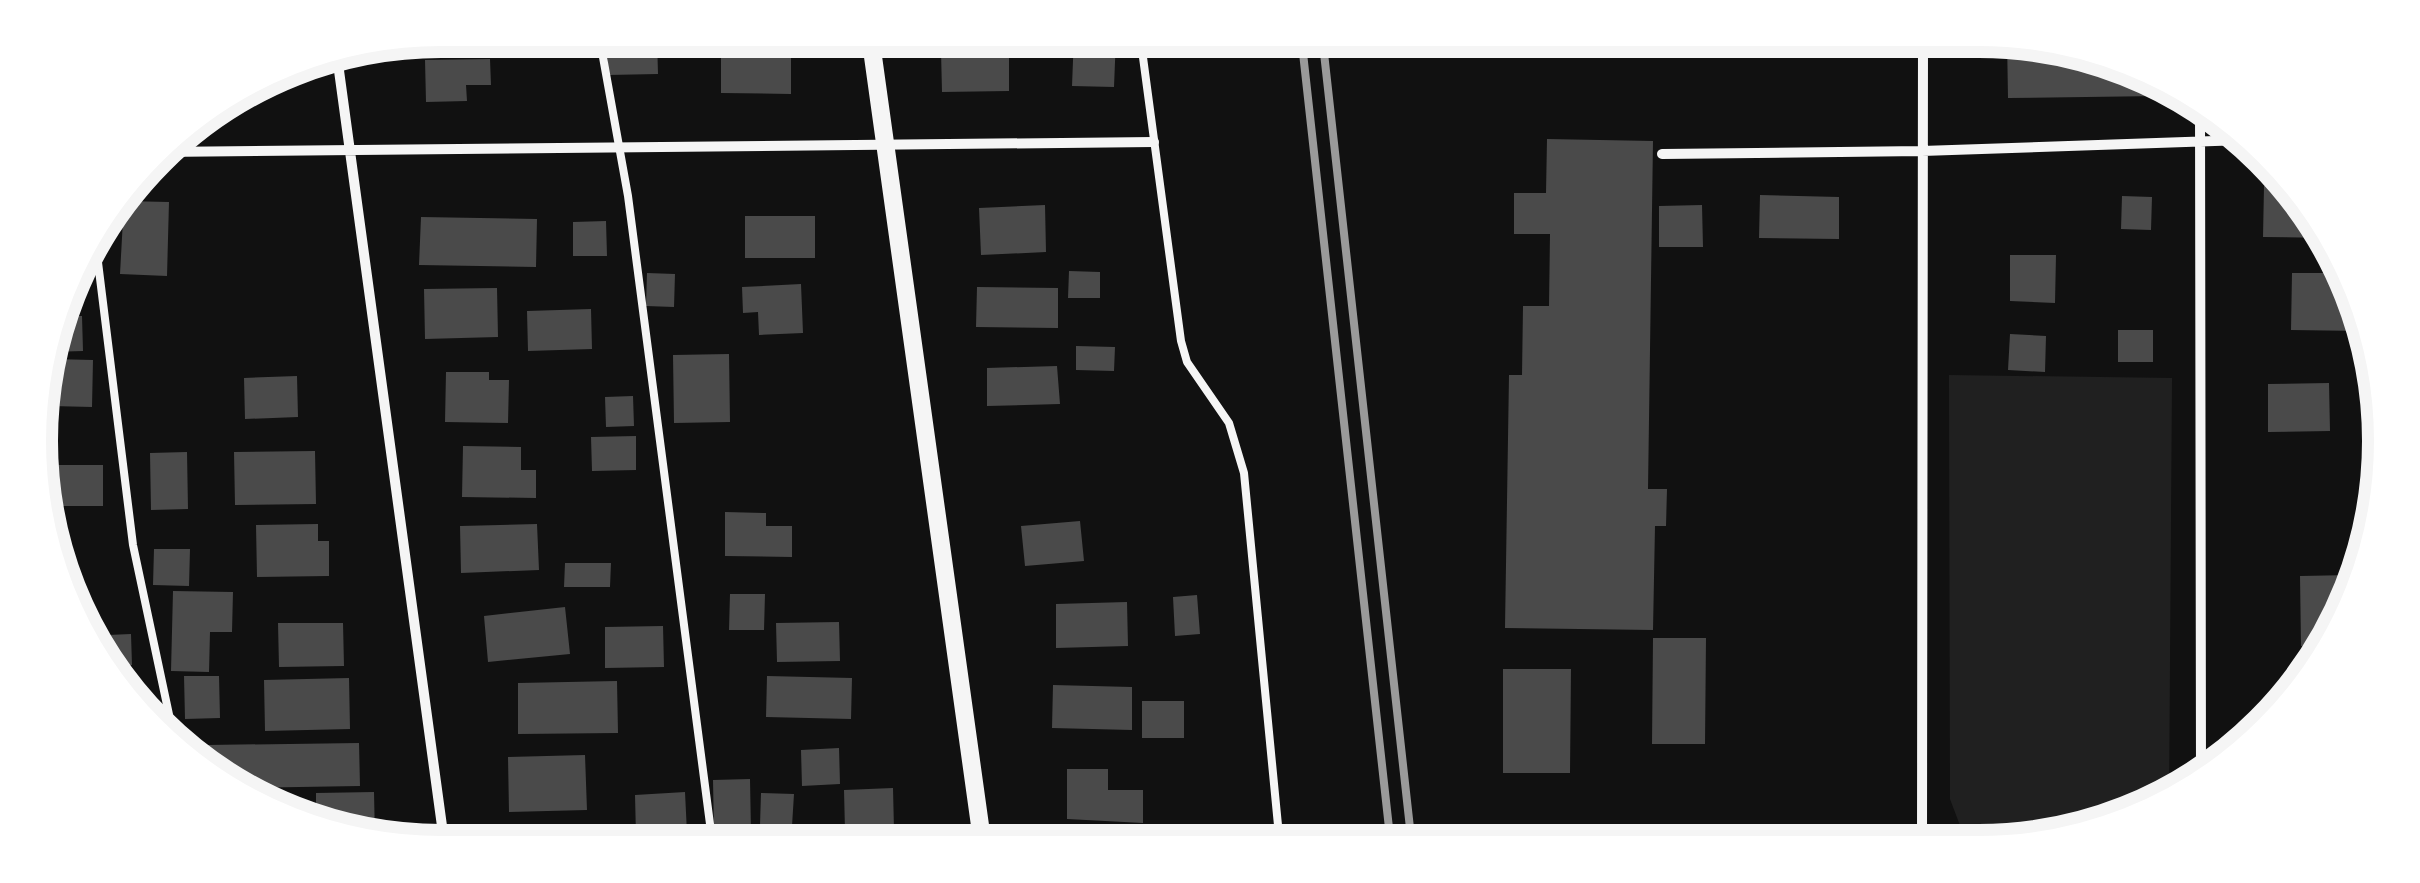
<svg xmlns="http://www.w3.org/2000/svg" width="2420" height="883" font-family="Karla,sans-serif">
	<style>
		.green { fill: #202020 }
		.building { fill: #4a4a4a }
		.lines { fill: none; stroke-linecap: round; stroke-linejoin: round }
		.service { stroke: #f5f5f5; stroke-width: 8 }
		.minor { stroke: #f5f5f5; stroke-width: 10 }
		.tertiary { stroke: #f5f5f5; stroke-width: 18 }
		.rail { stroke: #9a9a9a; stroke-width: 8 }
		.rim { fill: none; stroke: #f5f5f5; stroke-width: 12 }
	</style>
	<rect width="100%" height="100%" fill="#111"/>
	<path class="green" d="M 1949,375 L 2172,378 L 2169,799 L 2158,806 L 2034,844 L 1967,844 L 1950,799 Z"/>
	<path class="building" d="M 1074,35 L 1116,37 L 1114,87 L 1072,86 Z
		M 657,38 L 658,74 L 608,75 L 607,40 Z
		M 2007,39 L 2083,49 L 2159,86 L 2159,96 L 2008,98 Z
		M 1009,49 L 1009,91 L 942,92 L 941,51 Z
		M 721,51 L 791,51 L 791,94 L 721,93 Z
		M 490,59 L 491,85 L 466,85 L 467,101 L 426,102 L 425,60 Z
		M 272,75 L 274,94 L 234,98 Z
		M 1547,139 L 1653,141 L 1648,489 L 1667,489 L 1666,526 L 1655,526 L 1653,630 L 1505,628 L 1509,375 L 1522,375 L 1523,306 L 1549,306 L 1550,234 L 1514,234 L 1514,193 L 1546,193 Z
		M 2264,186 L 2285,186 L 2330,238 L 2263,237 Z
		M 1760,195 L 1839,197 L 1839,239 L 1759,238 Z
		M 2122,196 L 2152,197 L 2151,230 L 2121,229 Z
		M 124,201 L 169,202 L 167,276 L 120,274 Z
		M 1045,205 L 1046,252 L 981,255 L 979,208 Z
		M 1702,205 L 1703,247 L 1659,247 L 1659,206 Z
		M 745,216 L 815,216 L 815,258 L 745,258 Z
		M 421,217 L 537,219 L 536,267 L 419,265 Z
		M 606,221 L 607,256 L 573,256 L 573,222 Z
		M 2010,255 L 2056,255 L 2055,303 L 2010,301 Z
		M 1069,271 L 1100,272 L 1100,298 L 1068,298 Z
		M 647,273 L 675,274 L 674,307 L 646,306 Z
		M 2292,273 L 2342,273 L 2362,331 L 2291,330 Z
		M 801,284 L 803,333 L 759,335 L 758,312 L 743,313 L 742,287 Z
		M 977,287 L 1058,288 L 1058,328 L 976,327 Z
		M 497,288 L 498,337 L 425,339 L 424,289 Z
		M 591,309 L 592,349 L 528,351 L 527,311 Z
		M 60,316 L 82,316 L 83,351 L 50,352 Z
		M 2118,330 L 2153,330 L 2153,362 L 2118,362 Z
		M 2010,334 L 2046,336 L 2045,372 L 2008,370 Z
		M 1076,346 L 1115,347 L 1114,371 L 1076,370 Z
		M 729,354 L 730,422 L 674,423 L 673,355 Z
		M 52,359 L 93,360 L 92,407 L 51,406 Z
		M 1057,366 L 1060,404 L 987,406 L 987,368 Z
		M 446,372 L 489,372 L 489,380 L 509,380 L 508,423 L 445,422 Z
		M 297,376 L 298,417 L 245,419 L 244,378 Z
		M 2366,379 L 2378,379 L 2381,388 L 2379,420 L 2366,420 Z
		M 2329,383 L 2330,431 L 2268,432 L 2268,384 Z
		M 633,396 L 634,426 L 606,427 L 605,397 Z
		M 636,436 L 636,470 L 592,471 L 591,437 Z
		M 463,446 L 521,447 L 521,470 L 536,470 L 536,498 L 462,497 Z
		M 315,451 L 316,504 L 235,505 L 234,452 Z
		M 187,452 L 188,509 L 151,510 L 150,453 Z
		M 54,465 L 103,465 L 103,506 L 53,506 Z
		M 2356,508 L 2374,508 L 2372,543 L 2356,543 Z
		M 725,512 L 766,513 L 766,526 L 792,526 L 792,557 L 725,556 Z
		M 1080,521 L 1084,561 L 1025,566 L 1021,526 Z
		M 318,524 L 318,541 L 329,541 L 329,576 L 257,577 L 256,525 Z
		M 537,524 L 539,570 L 461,573 L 460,526 Z
		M 154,549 L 190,549 L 189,586 L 153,585 Z
		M 565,563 L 611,563 L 610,587 L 564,587 Z
		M 2351,575 L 2351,595 L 2330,645 L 2301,646 L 2300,576 Z
		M 173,591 L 233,592 L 232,632 L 210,632 L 209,672 L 171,671 Z
		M 730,594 L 765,594 L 764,630 L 729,630 Z
		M 1197,595 L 1200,634 L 1175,636 L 1173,597 Z
		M 1127,602 L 1128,646 L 1056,648 L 1056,604 Z
		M 565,607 L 570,654 L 488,662 L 484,616 Z
		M 839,622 L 840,661 L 777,662 L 776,623 Z
		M 278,623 L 343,623 L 344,666 L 279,667 Z
		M 663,626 L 664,667 L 605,668 L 605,627 Z
		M 131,634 L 132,665 L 109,666 L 108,635 Z
		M 1653,638 L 1706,638 L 1705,744 L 1652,744 Z
		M 1503,669 L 1571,669 L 1570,773 L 1503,773 Z
		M 133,676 L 133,697 L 113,677 Z
		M 184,676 L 219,676 L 220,718 L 185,719 Z
		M 767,676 L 852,678 L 851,719 L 766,717 Z
		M 349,678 L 350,729 L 265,731 L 264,680 Z
		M 617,681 L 618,733 L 518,734 L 518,683 Z
		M 1053,685 L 1132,687 L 1132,730 L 1052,728 Z
		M 1142,701 L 1184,701 L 1184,738 L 1142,738 Z
		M 359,743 L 360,786 L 235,788 L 207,771 L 207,745 Z
		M 839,748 L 840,784 L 802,786 L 801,750 Z
		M 585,755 L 587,810 L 509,812 L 508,757 Z
		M 1067,769 L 1108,769 L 1108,790 L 1143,790 L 1143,823 L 1067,819 Z
		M 750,779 L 751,833 L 714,833 L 713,780 Z
		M 893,788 L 894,830 L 845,831 L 844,790 Z
		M 374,792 L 375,839 L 337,834 L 316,825 L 316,793 Z
		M 685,792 L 687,833 L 636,836 L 635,795 Z
		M 761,793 L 794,794 L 792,826 L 760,825 Z
		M 1522,836 L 1715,838 L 1715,845 L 1522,846 Z"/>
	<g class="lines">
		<path class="service" d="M 599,35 L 628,196 L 713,847
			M 1140,35 L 1181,341 L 1187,362 L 1229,423 L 1244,473 L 1280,846
			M 95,238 L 133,545 L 174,738"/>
		<path class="minor" d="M 337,56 L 445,848
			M 2200,106 L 2201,778
			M 161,152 L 1154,142
			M 1662,154 L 1922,151 L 2244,140
			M 1922,845 L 1923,35"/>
		<path class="tertiary" d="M 870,35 L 983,847"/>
		<path class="rail" d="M 1301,35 L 1391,846
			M 1322,35 L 1412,846"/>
	</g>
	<path d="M0 0H2420V883H0ZM441 52H1979A389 389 0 0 1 2368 441V441A389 389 0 0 1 1979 830H441A389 389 0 0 1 52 441V441A389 389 0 0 1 441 52Z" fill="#fff" fill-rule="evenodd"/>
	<path class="rim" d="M441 52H1979A389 389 0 0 1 2368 441V441A389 389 0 0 1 1979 830H441A389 389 0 0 1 52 441V441A389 389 0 0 1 441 52Z"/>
</svg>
